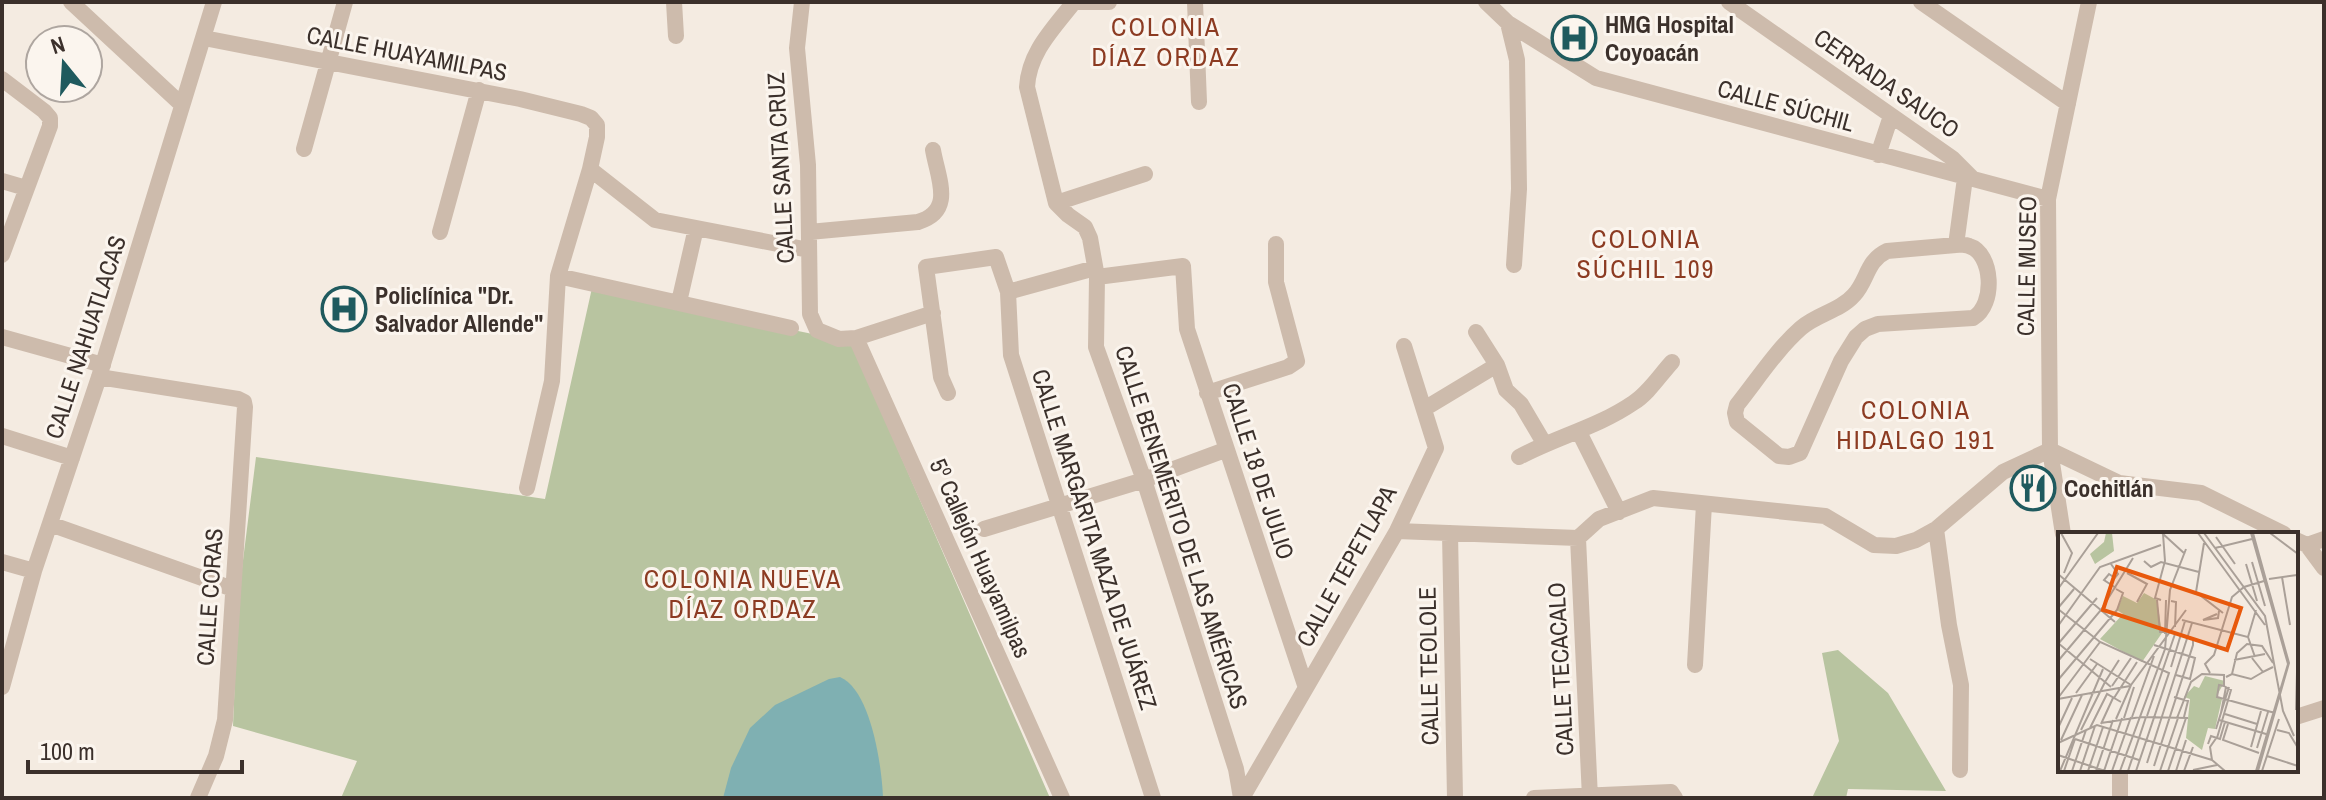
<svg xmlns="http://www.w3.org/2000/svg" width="2326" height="800" font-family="'Archivo Narrow',sans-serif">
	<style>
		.green { fill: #b8c4a0 }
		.water { fill: #7fb0b2 }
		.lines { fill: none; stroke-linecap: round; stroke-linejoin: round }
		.minor { stroke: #cdbbac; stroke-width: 16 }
		.labels { text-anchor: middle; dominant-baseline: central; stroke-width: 6; stroke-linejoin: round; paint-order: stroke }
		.poi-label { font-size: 24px; font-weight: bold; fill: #3b302b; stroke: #fbf5ee; text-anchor: start }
		.street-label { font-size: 24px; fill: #3b302b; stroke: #fbf5ee }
		.neighbourhood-label { font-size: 26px; letter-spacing: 2px; fill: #8c3b22; stroke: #fbf5ee }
		.inset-road { fill: none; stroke: #aaa098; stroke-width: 2 }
		.view { fill: #e8590c; fill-opacity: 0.15; stroke: #e8590c; stroke-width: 4 }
		.inset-edge { fill: none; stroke: #3b302b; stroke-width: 4 }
	</style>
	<rect width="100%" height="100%" fill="#f4ebe1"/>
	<path class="green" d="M 592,288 L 851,342 L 1050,798 L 341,798 L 357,761 L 233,726 L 238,600 L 256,457 L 545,499 Z
		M 1838,650 L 1888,693 L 1946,791 L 1848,789 L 1846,798 L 1812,798 L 1839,741 L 1822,653 Z"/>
	<path class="water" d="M 840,677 C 871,690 882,767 883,798 L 723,798 L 731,768 L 750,728 L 775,705 L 829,679 Z"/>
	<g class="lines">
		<path class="minor" d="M 71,2 L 182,105
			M 674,2 L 676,36
			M 802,2 L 797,48 L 808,165 L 810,314 L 817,330 L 839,339 L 856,338 L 933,313
			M 1074,2 C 1053,29 1029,52 1027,87 L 1056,203 L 1068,215 L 1085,227 L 1090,238 L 1097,277 L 1096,347 L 1144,480 L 1236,769 L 1241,798
			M 1078,2 L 1109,2
			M 1195,2 L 1199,102
			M 1486,2 L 1508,23 L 1596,78 L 2048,199
			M 1729,2 L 1952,158 L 1973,179
			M 1921,2 L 2068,104
			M 1508,23 L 1517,60 L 1519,189 L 1514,265
			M 204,38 L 520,99 L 581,114 L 591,118 L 597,125 L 597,137 L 590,169 L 558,276 L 552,381 L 527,488
			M 2,79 L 44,111 L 50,118 L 50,126 L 2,255
			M 304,149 L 345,2
			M 1878,155 L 1891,116
			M 590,169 L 655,220 L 809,250
			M 2,181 L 26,188
			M 1056,203 L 1145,174
			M 440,232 L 479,90
			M 809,232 L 918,222 C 955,211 938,179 933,150
			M 1956,245 C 1960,245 1965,244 1969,246 C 1993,253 1996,305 1973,318 L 1878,324 L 1865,329 L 1856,337 L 1841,361 L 1800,453 L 1789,457 L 1779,456 L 1737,422 L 1735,413 L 1737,405 C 1757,380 1777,349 1801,328 C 1817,314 1840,311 1854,295 C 1868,280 1866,261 1887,251 Z
			M 1956,245 L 1965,178
			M 558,276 L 791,328
			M 1097,277 L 1183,266 L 1187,329 L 1306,688
			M 1008,292 L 1095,268
			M 679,302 L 696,228
			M 1476,332 L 1497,365 L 1506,390 L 1521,404 L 1544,443
			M 2,337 L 103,365
			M 856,338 L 1062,798
			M 99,377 L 238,399 L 244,402 L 245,407 L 225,720 L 216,756 L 198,798
			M 948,393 L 941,377 L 926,267 L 996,257 L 1008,292 L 1011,355 L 1153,798
			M 1207,393 L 1288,367 L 1297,361 L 1276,282 L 1276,244
			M 1424,409 L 1497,365
			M 1579,432 L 1619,512
			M 2,436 L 72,458
			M 1519,457 C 1556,437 1598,427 1633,403 C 1648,394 1660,375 1672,362
			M 50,524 L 233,589
			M 984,529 L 1144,480 L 1225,450
			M 1936,529 L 1949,625 L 1961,685 L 1960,770
			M 1397,531 L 1578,538 L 1599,519 L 1653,498 L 1825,516 L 1874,545 L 1896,546 L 1916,540 L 1936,529 L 2003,472 L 2050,450 L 2119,483 L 2201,493 L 2284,534
			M 1450,533 L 1455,798
			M 2063,534 L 2050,450 L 2048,199 L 2089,2
			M 1578,538 L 1590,798
			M 2296,540 L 2307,545 L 2324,539
			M 2307,545 L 2324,568
			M 2,562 L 34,571
			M 1695,665 L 1704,504
			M 2,687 L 34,571 L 99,377 L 214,2
			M 2296,717 L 2324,708
			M 2120,770 L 2120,798
			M 1242,798 L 1397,531 L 1436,448 L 1404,346
			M 1534,798 L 1671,792 L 1675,798"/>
	</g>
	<defs>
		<g id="hospital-ring" transform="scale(2.3)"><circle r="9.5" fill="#fbf5ee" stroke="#1f5a5e" stroke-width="1.5"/><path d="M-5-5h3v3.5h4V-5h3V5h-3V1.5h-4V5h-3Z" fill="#1f5a5e"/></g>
		<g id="restaurant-ring" transform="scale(2.3)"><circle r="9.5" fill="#fbf5ee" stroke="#1f5a5e" stroke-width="1.5"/><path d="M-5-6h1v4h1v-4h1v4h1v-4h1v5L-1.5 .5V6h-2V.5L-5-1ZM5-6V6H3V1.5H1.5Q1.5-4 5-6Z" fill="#1f5a5e"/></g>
	</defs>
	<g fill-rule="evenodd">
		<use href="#hospital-ring" x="1574" y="38"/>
		<use href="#hospital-ring" x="344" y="309"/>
		<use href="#restaurant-ring" x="2033" y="488"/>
	</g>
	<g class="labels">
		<g class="poi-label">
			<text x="1605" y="24">HMG Hospital<tspan x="1605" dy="28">Coyoacán</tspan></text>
			<text x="375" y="295">Policlínica "Dr.<tspan x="375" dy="28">Salvador Allende"</tspan></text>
			<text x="2064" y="488">Cochitlán</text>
		</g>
		<g class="street-label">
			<text transform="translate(407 53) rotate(11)">CALLE HUAYAMILPAS</text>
			<text transform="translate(1887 83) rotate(35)">CERRADA SAUCO</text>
			<text transform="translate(1786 105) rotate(15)">CALLE SÚCHIL</text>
			<text transform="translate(780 168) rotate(-93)">CALLE SANTA CRUZ</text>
			<text transform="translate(2026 266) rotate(-89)">CALLE MUSEO</text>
			<text transform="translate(85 337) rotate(-72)">CALLE NAHUATLACAS</text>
			<text transform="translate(1259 471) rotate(72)">CALLE 18 DE JULIO</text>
			<text transform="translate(1182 527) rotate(72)">CALLE BENEMÉRITO DE LAS AMÉRICAS</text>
			<text transform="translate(1095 539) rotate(72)">CALLE MARGARITA MAZA DE JUÁREZ</text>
			<text transform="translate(981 558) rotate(66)">5º Callejón Huayamilpas</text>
			<text transform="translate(1346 566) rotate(-61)">CALLE TEPETLAPA</text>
			<text transform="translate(209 597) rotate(-86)">CALLE CORAS</text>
			<text transform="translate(1428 666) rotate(-91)">CALLE TEOLOLE</text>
			<text transform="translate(1560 669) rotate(-93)">CALLE TECACALO</text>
		</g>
		<g class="neighbourhood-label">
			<text x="1166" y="26">COLONIA<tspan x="1166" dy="30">DÍAZ ORDAZ</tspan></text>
			<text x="1646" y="238">COLONIA<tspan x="1646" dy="30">SÚCHIL 109</tspan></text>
			<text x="1916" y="409">COLONIA<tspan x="1916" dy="30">HIDALGO 191</tspan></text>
			<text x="743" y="578">COLONIA NUEVA<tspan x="743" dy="30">DÍAZ ORDAZ</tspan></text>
		</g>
	</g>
	<g transform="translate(2058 532)">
		<rect width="240" height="240" fill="#f4ebe1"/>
		<path d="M 48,1 L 54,1 L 56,19 L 37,32 L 32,22 L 46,10 ZM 86,61 L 99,68 L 104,101 L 84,130 L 42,107 L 65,82 L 59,78 L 65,64 L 79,71 ZM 147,144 L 167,149 L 158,165 L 164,167 L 157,197 L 150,196 L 144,218 L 128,206 L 132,167 L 126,165 L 136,154 L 141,156 Z" fill="#b8c4a0"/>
		<path class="inset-road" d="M 3,1 L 14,21 L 6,41M 104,1 L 127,22M 140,1 L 207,93M 146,1 L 207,84 L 225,179 L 236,204M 193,1 L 230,132 L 198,239M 195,1 L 231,131 L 200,239M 212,1 L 240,22M 158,5 L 177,32M 146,11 L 138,60 L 165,81M 157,16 L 194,7M 86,29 L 93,35 L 103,30 L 141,40M 194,30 L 207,74M 188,32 L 199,69M 69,41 L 89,52 L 79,70M 0,42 L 57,90M 224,45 L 232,93M 57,46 L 51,42 L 46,48 L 58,56M 211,47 L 239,43M 52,52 L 60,42 L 53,32M 0,57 L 40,1M 99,68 L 102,100 L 107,100M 103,68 L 97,66 L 107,29 L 105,2M 113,69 L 118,70 L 117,95M 0,76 L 16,57M 0,77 L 42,110 L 111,141 L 78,239M 159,82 L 145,88 L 160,86 L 161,79M 124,88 L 190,105 L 197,125M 0,94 L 42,35 L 103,13M 240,96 L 240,23M 107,102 L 108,68M 190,105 L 198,78M 0,111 L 53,155M 0,112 L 39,66M 96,113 L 137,126 L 132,147 L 118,143M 194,126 L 205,140 L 215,135M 32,127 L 73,153M 176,128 L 207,122M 0,129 L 43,78 L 75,26M 113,135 L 127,89M 152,141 L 147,132 L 156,123 L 174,65 L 186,55 L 206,49M 174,142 L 179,121 L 189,112 L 204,114 L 215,131M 168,145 L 174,142 L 193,147 L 205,140M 0,148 L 59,78 L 65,61 L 58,57M 47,150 L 61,128M 54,154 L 73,126M 166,154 L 161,153 L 159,165 L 217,181M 18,161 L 39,132M 116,165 L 130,169 L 126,185M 0,166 L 42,110M 56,166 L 79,130M 0,167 L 72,154M 238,178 L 239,140M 163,181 L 168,155M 167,182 L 199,192M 89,184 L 117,102M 74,185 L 96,124M 66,186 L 76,155M 119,186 L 133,150 L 144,142 L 166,143 L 166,154 L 173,158 L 159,206M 58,187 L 73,153 L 128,78M 161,188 L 208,202M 43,191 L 83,185 L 130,186M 43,192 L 55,166M 170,192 L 165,208 L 201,221M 0,196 L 14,166M 32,196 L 49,162 L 63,170M 158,197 L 171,155M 23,198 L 47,150M 219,198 L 231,201 L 240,216M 159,205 L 152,215 L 154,228 L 167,239M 17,207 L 81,228M 3,208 L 24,163M 0,211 L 39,193 L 154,228M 150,212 L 153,204 L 162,207 L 167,190M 193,215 L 203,179M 199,216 L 210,180M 0,223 L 47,239M 209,224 L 240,234M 89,231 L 134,91M 96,234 L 135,113 L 135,107 L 111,99M 135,238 L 159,233M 2,239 L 45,137M 6,239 L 17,207M 14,239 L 28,198M 22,239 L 37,194M 30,239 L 45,195M 38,239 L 55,188M 46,239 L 64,186M 54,239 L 73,185M 62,239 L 107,117 L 112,58 L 128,17M 70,239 L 88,185M 102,239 L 120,186M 110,239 L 128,186M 118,239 L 128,208M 126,239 L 135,215M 204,239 L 221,187"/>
		<path class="view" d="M 59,35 L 183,76 L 169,118 L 45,78 Z"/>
		<rect width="240" height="240" class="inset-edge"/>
	</g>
	<rect width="2326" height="800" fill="none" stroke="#3b302b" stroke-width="8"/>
	<g transform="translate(64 64) rotate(342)"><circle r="38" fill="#fbf5ee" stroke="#aea6a0" stroke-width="2"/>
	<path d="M0-6L14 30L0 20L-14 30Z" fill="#1f5a5e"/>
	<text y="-12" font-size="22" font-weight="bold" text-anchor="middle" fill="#3b302b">N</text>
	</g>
	<path d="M28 760v12h214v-12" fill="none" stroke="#3b302b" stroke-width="4"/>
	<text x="40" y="760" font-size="24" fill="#3b302b" stroke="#fbf5ee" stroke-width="6" paint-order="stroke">100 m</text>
</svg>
